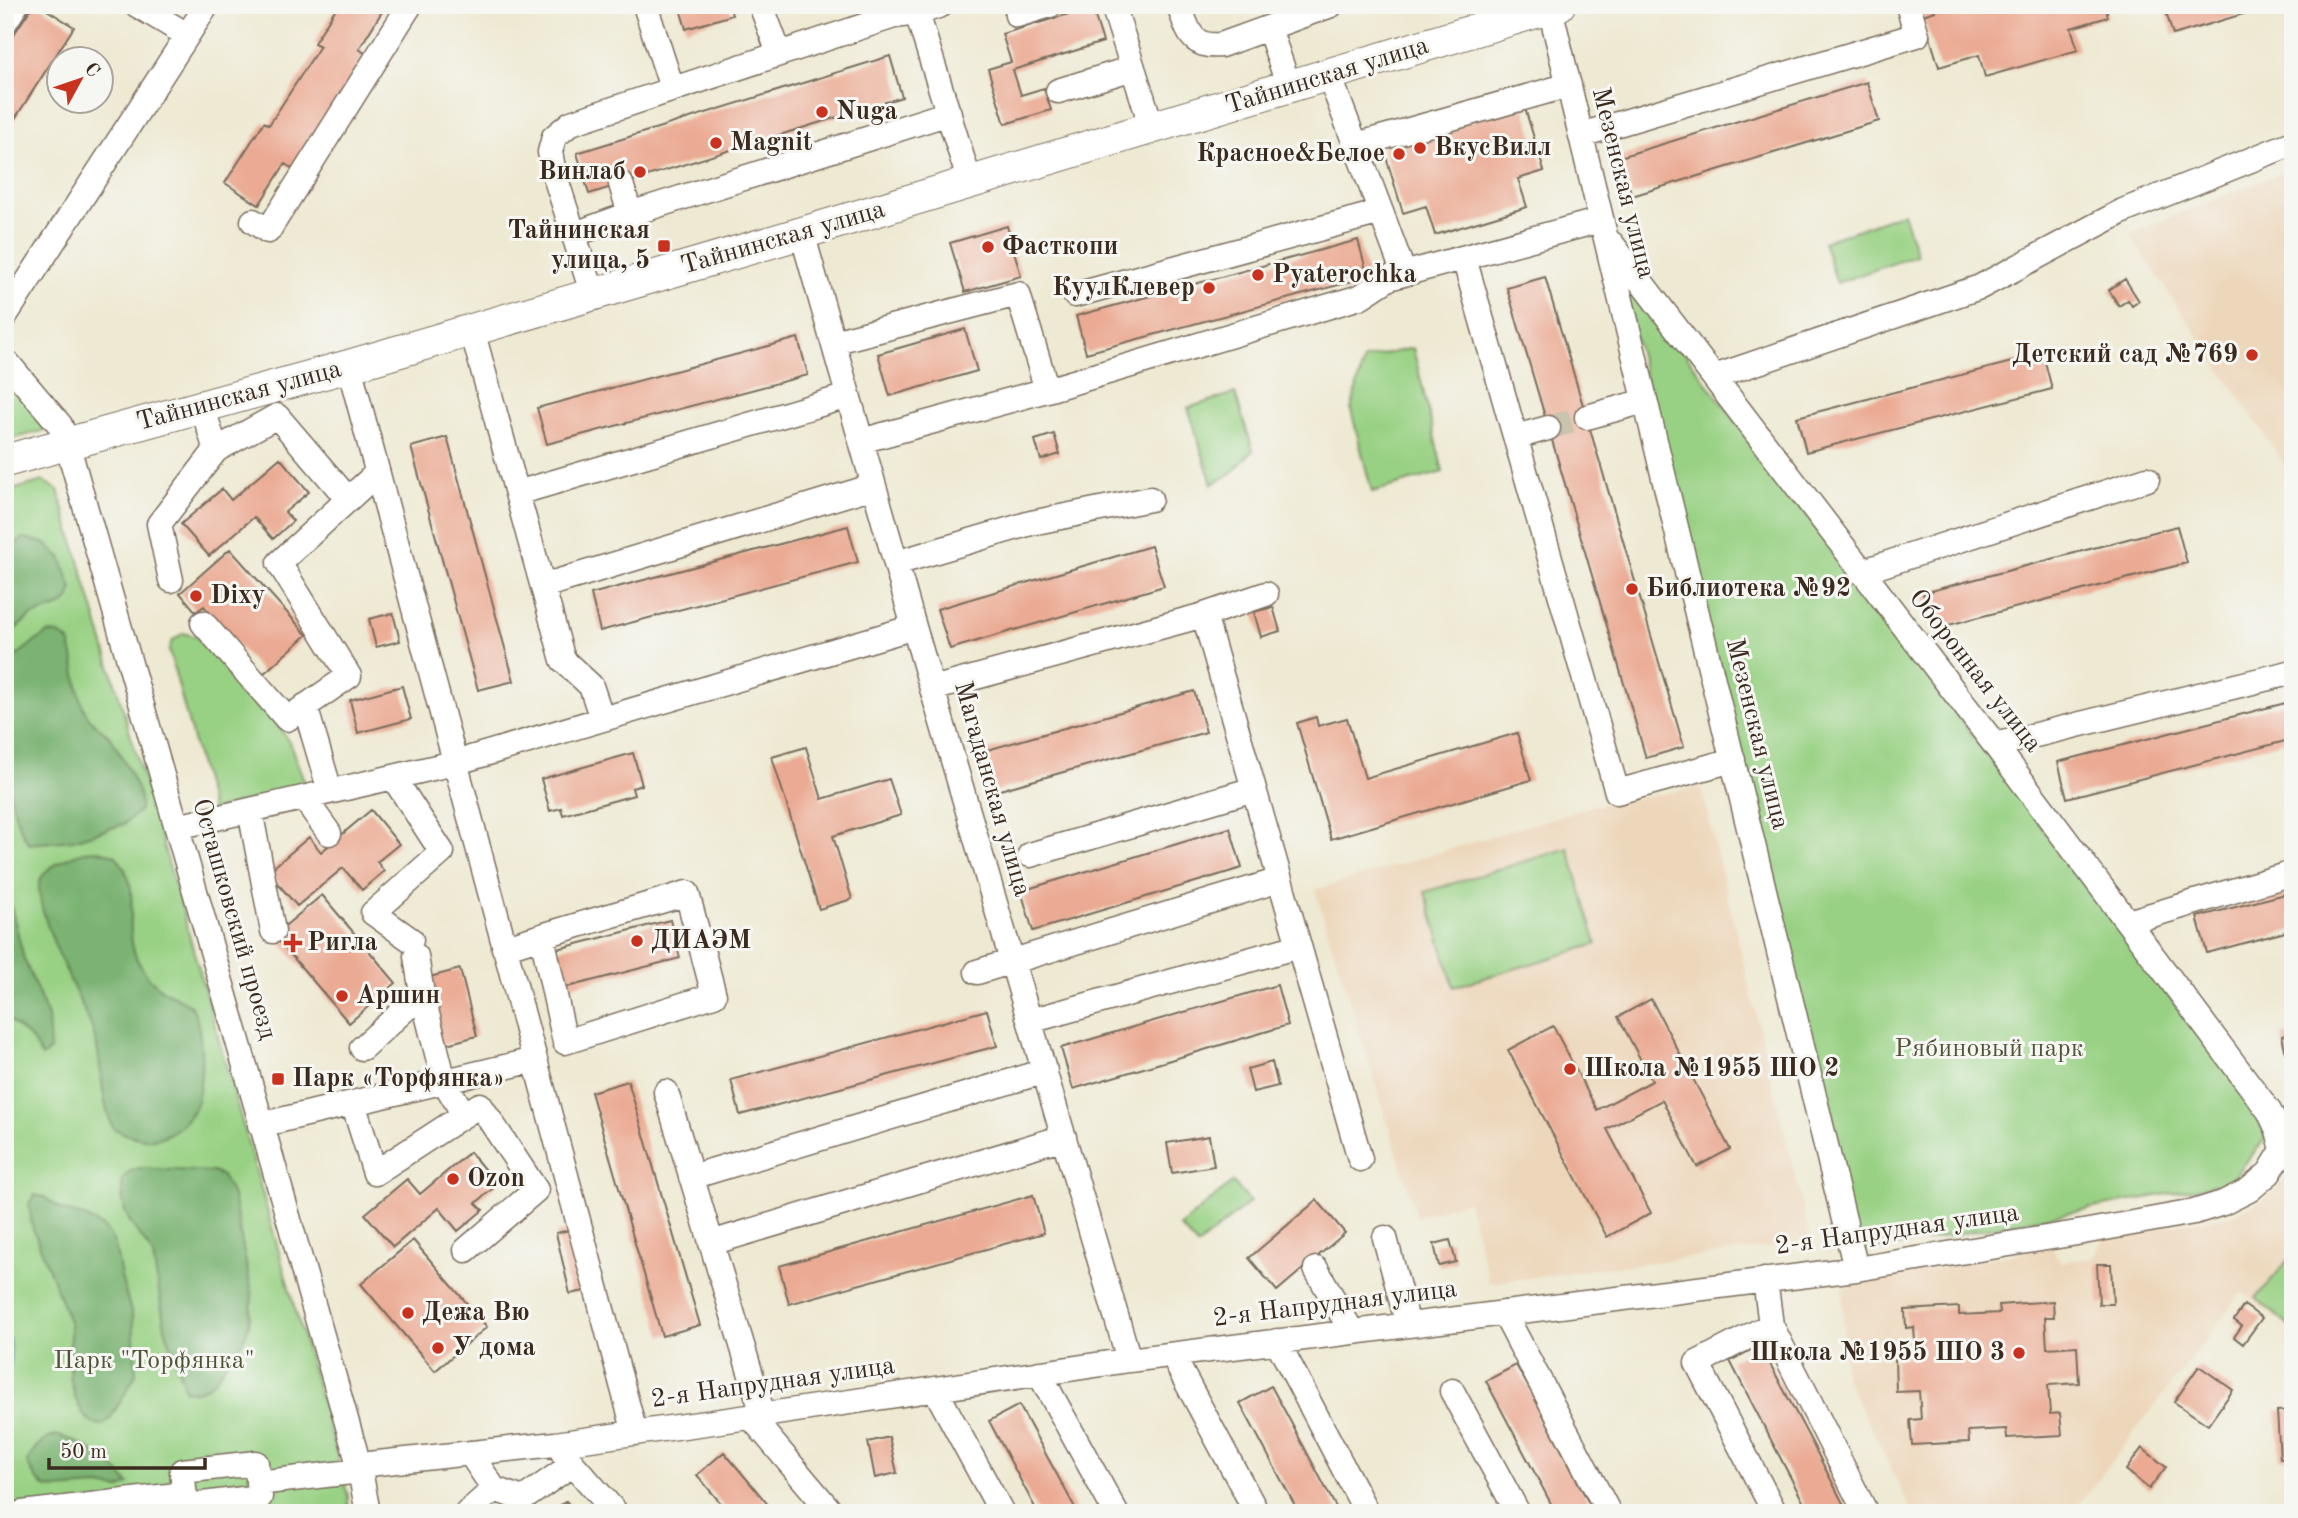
<svg xmlns="http://www.w3.org/2000/svg" width="2298" height="1518" font-family="'Old Standard TT',serif">
	<style>
		.built { fill: #edd7bb }
		.green { fill: #99d184; stroke: #6a7e51; stroke-width: 2 }
		.forest { fill: #7ab372; stroke: #5a6e48; stroke-width: 2 }
		.water { fill: #4fb2ce; stroke: #456e76; stroke-width: 2 }
		.building { fill: #ebaa93 }
		.lines { fill: none; stroke-linecap: round; stroke-linejoin: round }
		.minor-tunnel { stroke: #cac3ae; stroke-width: 24; stroke-dasharray: 24 12; stroke-linecap: butt }
		.minor-casing { stroke: #7a6d5d; stroke-width: 27 }
		.major-casing { stroke: #7a6d5d; stroke-width: 34 }
		.minor { stroke: #fff; stroke-width: 24 }
		.major { stroke: #fff; stroke-width: 32 }
		.poi-dot { fill: #c8321e; stroke: #f6f6f2; stroke-width: 2.5 }
		.labels { text-anchor: middle; dominant-baseline: central; stroke-width: 6; stroke-linejoin: round; paint-order: stroke }
		.street-label { font-size: 26px; fill: #3b2a1e; stroke: #f6f6f2 }
		.poi-label { font-size: 26px; font-weight: bold; fill: #3b2a1e; stroke: #f6f6f2; text-anchor: start }
		.park-label { font-size: 26px; fill: #525438; stroke: #f6f6f2 }
	</style>
	<rect width="100%" height="100%" fill="#f6f6f2"/>
	<filter id="ink" filterUnits="userSpaceOnUse"><feTurbulence type="fractalNoise" baseFrequency=".0143" numOctaves="2"/><feDisplacementMap in="SourceGraphic" scale="14" xChannelSelector="R" yChannelSelector="G"/><feConvolveMatrix kernelMatrix="1 2 1 2 8 2 1 2 1" color-interpolation-filters="sRGB"/></filter>
	<filter id="wash" filterUnits="userSpaceOnUse"><feTurbulence type="fractalNoise" baseFrequency=".00686" numOctaves="4" result="noise"/><feDisplacementMap in="SourceGraphic" scale="28" xChannelSelector="R" yChannelSelector="G"/><feGaussianBlur stdDeviation="1.57" result="paint"/><feColorMatrix in="noise" values="0 0 0 0 0 0 0 0 0 0 0 0 0 0 0 0 0 1.4 0 .05"/><feComposite in="paint" operator="in"/></filter>
	<g filter="url(#wash)">
		<rect width="100%" height="100%" fill="#eee9d2"/>
		<path class="built" d="M 2293,168 L 2293,477 L 2129,234 Z
			M 1701,787 L 1811,1242 L 1489,1283 L 1468,1201 L 1417,1217 L 1315,890 L 1592,806 Z
			M 2293,1171 L 2293,1331 L 2242,1292 L 2072,1513 L 1913,1513 L 1844,1375 L 1843,1287 L 2051,1246 L 2061,1262 L 2094,1258 L 2104,1236 L 2233,1215 L 2265,1198 Z"/>
		<path class="green" d="M 1903,213 L 1917,255 L 1837,283 L 1823,242 Z
			M 1618,265 L 2256,1111 L 2265,1139 L 2230,1182 L 1857,1253 Z
			M 1413,348 L 1443,472 L 1372,492 L 1351,410 L 1364,359 Z
			M 5,371 L 52,428 L 5,441 Z
			M 1235,393 L 1253,450 L 1231,474 L 1212,484 L 1188,408 Z
			M 43,481 L 58,490 L 177,892 L 348,1496 L 349,1513 L 5,1513 L 5,492 Z
			M 183,633 L 197,637 L 270,713 L 290,744 L 305,783 L 212,811 L 169,650 L 172,641 Z
			M 1568,848 L 1597,944 L 1454,987 L 1425,892 Z
			M 1233,1182 L 1250,1202 L 1197,1246 L 1180,1226 Z
			M 2293,1254 L 2293,1322 L 2289,1326 L 2256,1298 Z"/>
		<path class="forest" d="M 24,538 L 44,543 L 61,557 L 72,589 L 69,600 L 61,606 L 31,616 L 5,638 L 5,551 Z
			M 48,633 L 59,634 L 69,641 C 77,663 75,688 84,709 C 89,722 100,727 109,736 C 116,744 139,789 140,799 C 141,803 140,807 140,810 L 124,824 L 73,840 L 29,844 C 0,805 5,714 5,665 L 30,645 Z
			M 94,850 L 115,855 C 146,891 121,919 136,957 C 142,971 154,986 168,993 C 177,998 188,1001 194,1011 C 199,1021 200,1037 201,1048 C 202,1065 201,1091 195,1107 C 192,1113 187,1119 182,1124 C 160,1145 139,1142 113,1128 C 98,1095 104,1056 90,1023 C 78,996 32,907 40,881 C 45,865 79,852 94,850 Z
			M 5,896 L 11,906 L 24,959 L 48,1017 L 50,1050 L 42,1057 L 31,1039 L 5,1016 Z
			M 139,1168 L 213,1172 L 222,1176 L 233,1196 L 252,1294 C 252,1307 250,1327 244,1338 C 241,1345 234,1350 230,1356 C 219,1374 210,1396 185,1390 L 165,1328 L 153,1256 C 147,1242 135,1232 128,1218 C 122,1207 122,1193 122,1180 L 129,1172 Z
			M 34,1195 L 44,1197 L 62,1210 L 83,1216 L 103,1227 L 110,1235 L 115,1245 L 121,1277 L 133,1318 L 136,1375 L 110,1419 L 102,1425 L 92,1423 L 84,1416 L 75,1398 L 70,1377 L 70,1324 L 32,1226 L 29,1204 Z
			M 56,1435 C 86,1443 110,1461 129,1484 L 119,1489 L 98,1486 L 56,1489 L 45,1487 L 37,1480 L 27,1463 C 33,1448 41,1440 56,1435 Z"/>
		<path class="water" d="M 5,1331 C 16,1347 9,1375 5,1392 Z"/>
		<g id="blocks">
			<path class="building" d="M 33,5 L 39,5 L 74,27 L 5,134 L 5,48 Z
				M 338,5 L 386,5 L 359,49 L 366,54 L 293,169 L 285,164 L 259,205 L 225,183 L 264,122 L 269,125 L 320,46 L 314,43 Z
				M 679,5 L 729,5 L 732,15 L 686,29 Z
				M 1933,5 L 2105,5 L 2108,17 L 2071,28 L 2078,50 L 1985,77 L 1979,55 L 1939,67 L 1923,15 L 1935,11 Z
				M 2164,5 L 2270,5 L 2270,6 L 2173,35 Z
				M 1092,7 L 1103,42 L 1013,70 L 1021,95 L 1044,88 L 1051,110 L 1005,124 L 988,69 L 1011,62 L 1002,34 Z
				M 890,56 L 902,97 L 589,194 L 577,153 Z
				M 1867,82 L 1879,121 L 1632,196 L 1620,157 Z
				M 1524,105 L 1544,171 L 1518,179 L 1527,207 L 1435,235 L 1426,206 L 1403,213 L 1383,147 Z
				M 1007,226 L 1021,276 L 965,292 L 950,243 Z
				M 1358,240 L 1368,277 L 1086,353 L 1076,316 Z
				M 1545,277 L 1684,747 L 1646,758 L 1507,288 Z
				M 2125,279 L 2139,301 L 2132,306 L 2128,300 L 2119,306 L 2109,290 Z
				M 965,329 L 977,371 L 890,396 L 878,354 Z
				M 798,338 L 808,375 L 547,444 L 537,408 Z
				M 2043,354 L 2052,389 L 1806,452 L 1797,417 Z
				M 1054,434 L 1060,454 L 1041,460 L 1035,440 Z
				M 447,437 L 514,681 L 478,690 L 411,447 Z
				M 280,458 L 309,492 L 285,512 L 293,521 L 273,539 L 254,517 L 209,556 L 181,524 L 222,489 L 231,500 Z
				M 848,526 L 858,562 L 600,631 L 591,594 Z
				M 2177,526 L 2187,563 L 1933,629 L 1923,593 Z
				M 1151,546 L 1164,586 L 950,649 L 937,609 Z
				M 230,549 L 307,635 L 263,674 L 204,606 L 196,612 L 180,593 Z
				M 1273,607 L 1280,631 L 1261,637 L 1254,612 Z
				M 393,613 L 400,641 L 376,647 L 369,619 Z
				M 402,686 L 411,719 L 358,733 L 350,700 Z
				M 1194,691 L 1206,732 L 989,793 L 977,753 Z
				M 2293,701 L 2293,739 L 2067,798 L 2058,762 Z
				M 1316,717 L 1318,726 L 1347,718 L 1365,778 L 1517,733 L 1531,780 L 1331,839 L 1297,723 Z
				M 806,747 L 822,799 L 889,779 L 901,815 L 833,836 L 852,899 L 819,909 L 772,757 Z
				M 633,753 L 642,785 L 632,788 L 634,795 L 563,815 L 561,808 L 550,811 L 541,779 Z
				M 371,810 L 399,844 L 377,862 L 384,871 L 362,890 L 343,868 L 297,906 L 268,872 L 309,837 L 321,852 Z
				M 1230,828 L 1242,868 L 1033,931 L 1021,891 Z
				M 2293,892 L 2293,930 L 2207,953 L 2197,917 Z
				M 322,895 L 396,983 L 349,1023 L 274,935 Z
				M 670,920 L 680,958 L 556,990 L 546,952 Z
				M 460,969 L 477,1036 L 439,1046 L 422,979 Z
				M 1277,985 L 1288,1025 L 1073,1089 L 1061,1048 Z
				M 1651,999 L 1730,1149 L 1697,1167 L 1662,1100 L 1607,1129 L 1651,1213 L 1607,1237 L 1508,1050 L 1553,1026 L 1597,1110 L 1652,1081 L 1618,1017 Z
				M 987,1010 L 997,1046 L 740,1115 L 731,1080 Z
				M 2293,1033 L 2293,1057 L 2287,1058 L 2282,1036 Z
				M 1272,1062 L 1278,1086 L 1253,1092 L 1247,1069 Z
				M 628,1081 L 700,1325 L 662,1336 L 591,1092 Z
				M 1209,1136 L 1214,1166 L 1172,1173 L 1167,1143 Z
				M 470,1152 L 497,1185 L 476,1203 L 483,1210 L 458,1231 L 439,1208 L 393,1247 L 365,1214 L 407,1179 L 420,1194 Z
				M 1033,1195 L 1044,1233 L 789,1304 L 779,1266 Z
				M 1317,1200 L 1345,1233 L 1277,1291 L 1249,1258 Z
				M 574,1229 L 589,1290 L 570,1294 L 556,1233 Z
				M 413,1240 L 487,1327 L 435,1371 L 361,1284 Z
				M 1450,1240 L 1456,1262 L 1439,1266 L 1434,1244 Z
				M 2097,1264 L 2111,1264 L 2113,1304 L 2099,1304 Z
				M 2053,1301 L 2054,1317 L 2045,1317 L 2047,1348 L 2077,1346 L 2079,1383 L 2048,1385 L 2050,1414 L 2060,1413 L 2062,1435 L 2007,1438 L 2006,1429 L 1968,1431 L 1969,1442 L 1912,1445 L 1910,1420 L 1921,1419 L 1919,1391 L 1896,1392 L 1895,1358 L 1916,1357 L 1914,1327 L 1906,1328 L 1905,1310 L 1959,1307 L 1959,1315 L 2000,1313 L 1999,1305 Z
				M 2244,1305 L 2262,1318 L 2243,1344 L 2234,1337 L 2242,1326 L 2234,1320 Z
				M 1760,1345 L 1811,1441 L 1848,1513 L 1809,1513 L 1730,1361 Z
				M 1516,1365 L 1532,1393 L 1594,1513 L 1556,1513 L 1486,1381 Z
				M 2199,1366 L 2233,1390 L 2208,1425 L 2174,1402 Z
				M 1271,1386 L 1287,1415 L 1339,1513 L 1299,1513 L 1240,1403 Z
				M 1019,1405 L 1032,1429 L 1078,1513 L 1038,1513 L 989,1421 Z
				M 2293,1410 L 2293,1458 L 2280,1459 L 2277,1411 Z
				M 889,1437 L 897,1473 L 875,1478 L 868,1442 Z
				M 2142,1448 L 2166,1467 L 2149,1489 L 2126,1470 Z
				M 724,1452 L 740,1471 L 775,1513 L 729,1513 L 697,1475 Z
				M 566,1501 L 576,1513 L 551,1513 Z
				M 1236,1507 L 1236,1513 L 1205,1513 L 1205,1511 Z"/>
		</g>
	</g>
	<g filter="url(#ink)">
		<use href="#blocks" fill-opacity="0" stroke="#7a6d5d" stroke-width="2"/>
		<g class="lines">
			<path class="minor-tunnel" d="M 1548,428 L 1587,417"/>
			<g class="minor-casing">
				<path id="minor" d="M 137,5 L 187,35
					M 645,5 L 672,88
					M 761,5 L 779,53
					M 1113,5 L 1152,128
					M 1179,5 C 1188,30 1190,48 1221,45 L 1331,5
					M 1550,8 L 1856,1269
					M 917,13 L 970,183
					M 1017,15 L 1050,5
					M 5,22 L 16,5
					M 1269,28 L 1289,87
					M 1329,75 L 1381,212
					M 1058,91 L 1133,68
					M 1581,135 L 1917,35 L 1908,5
					M 1356,145 L 1569,85
					M 621,184 L 630,214
					M 253,221 L 268,231 L 410,5
					M 802,233 L 914,627 L 1129,1360
					M 575,234 L 630,214 L 949,113
					M 1612,244 L 1995,745 L 2269,1111 L 2278,1130 L 2283,1150
					M 1464,258 L 1617,792 L 1733,760
					M 593,295 L 554,173 L 550,152 L 554,137 L 571,123 L 894,16 L 917,13 L 941,5
					M 1075,295 L 1381,212 L 1404,274
					M 5,316 L 207,5
					M 472,330 L 563,660 L 591,686 L 602,719
					M 833,342 L 1018,294 L 1047,390 L 861,441
					M 5,360 L 60,425 L 67,443 L 359,1465 L 368,1513
					M 349,366 L 635,1433
					M 1714,377 L 1980,287 L 2123,211 L 2293,143
					M 1047,390 L 1360,297 L 1389,278 L 1601,220
					M 202,406 L 216,450
					M 1587,417 L 1645,401
					M 1516,437 L 1548,428
					M 517,493 L 848,396
					M 896,563 L 1031,523 L 1150,499
					M 1861,572 L 2147,479
					M 171,580 L 159,524 L 216,450 L 277,416 L 348,499
					M 543,586 L 874,486
					M 1204,615 L 1299,946
					M 203,623 L 287,719 L 349,676 L 279,563 L 377,473
					M 932,689 L 1204,615 L 1266,594
					M 305,706 L 330,791
					M 1995,745 L 2293,672
					M 393,777 L 442,852 L 373,913 L 411,940
					M 304,798 L 329,833
					M 250,810 L 273,931
					M 177,827 L 454,763 L 914,627
					M 1030,855 L 1254,789
					M 2128,922 L 2293,873
					M 504,948 C 564,928 626,912 687,893 L 714,995 L 565,1042 L 542,936
					M 977,972 L 1280,880
					M 1030,1021 L 1299,946 L 1360,1159
					M 362,1048 L 422,994 L 416,956
					M 666,1092 L 763,1415
					M 353,1103 L 375,1173 L 464,1115 L 444,1081 L 422,994
					M 464,1115 L 480,1105 L 536,1190 L 466,1250
					M 260,1125 L 534,1060
					M 691,1177 L 1045,1071
					M 1385,1238 L 1408,1325
					M 711,1243 L 1064,1137
					M 1316,1269 L 1352,1332
					M 1765,1280 L 1771,1325 L 1866,1513
					M 1504,1313 L 1609,1513
					M 1771,1325 L 1697,1363 L 1775,1513
					M 1277,1341 L 1367,1513
					M 1172,1355 L 1257,1513
					M 1039,1373 L 1116,1513
					M 935,1389 L 1002,1513
					M 1452,1391 L 1518,1513
					M 751,1417 L 832,1513
					M 563,1453 L 616,1513
					M 256,1463 L 260,1497 L 186,1506 L 182,1471 Z
					M 359,1465 L 555,1444 L 763,1415 L 1129,1360 L 1856,1269 L 2083,1232 L 2194,1212 L 2223,1203 L 2249,1190 L 2269,1173 L 2283,1150 L 2293,1141
					M 258,1483 L 360,1471
					M 494,1489 L 523,1499 L 573,1464
					M 22,1513 L 185,1494
					M 467,1513 L 494,1489 L 470,1453"/>
			</g>
			<g class="major-casing">
				<path id="major" d="M 5,461 L 349,366 L 802,233 L 1559,5"/>
			</g>
			<use href="#minor" class="minor"/>
			<use href="#major" class="major"/>
		</g>
	</g>
	<g class="poi-dot">
		<circle cx="822" cy="112" r="7"/>
		<circle cx="716" cy="143" r="7"/>
		<circle cx="1420" cy="148" r="7"/>
		<circle cx="1399" cy="154" r="7"/>
		<circle cx="640" cy="172" r="7"/>
		<rect x="657" y="239" width="14" height="14" rx="3.5"/>
		<circle cx="988" cy="247" r="7"/>
		<circle cx="1258" cy="275" r="7"/>
		<circle cx="1209" cy="288" r="7"/>
		<circle cx="2252" cy="355" r="7"/>
		<circle cx="1632" cy="589" r="7"/>
		<circle cx="196" cy="596" r="7"/>
		<circle cx="637" cy="941" r="7"/>
		<path d="M289.5 932.5h7v7h7v7h-7v7h-7v-7h-7v-7h7z"/>
		<circle cx="342" cy="996" r="7"/>
		<circle cx="1570" cy="1069" r="7"/>
		<rect x="271" y="1072" width="14" height="14" rx="3.5"/>
		<circle cx="453" cy="1179" r="7"/>
		<circle cx="408" cy="1313" r="7"/>
		<circle cx="438" cy="1348" r="7"/>
		<circle cx="2019" cy="1353" r="7"/>
	</g>
	<g class="labels">
		<g class="street-label">
			<text transform="translate(1327 76) rotate(-17)">Тайнинская улица</text>
			<text transform="translate(1623 183) rotate(76)">Мезенская улица</text>
			<text transform="translate(783 238) rotate(-16)">Тайнинская улица</text>
			<text transform="translate(239 396) rotate(-15)">Тайнинская улица</text>
			<text transform="translate(1975 671) rotate(52)">Оборонная улица</text>
			<text transform="translate(1757 734) rotate(76)">Мезенская улица</text>
			<text transform="translate(992 789) rotate(74)">Магаданская улица</text>
			<text transform="translate(234 919) rotate(74)">Осташковский проезд</text>
			<text transform="translate(1897 1230) rotate(-8)">2-я Напрудная улица</text>
			<text transform="translate(1335 1304) rotate(-7)">2-я Напрудная улица</text>
			<text transform="translate(773 1383) rotate(-8)">2-я Напрудная улица</text>
		</g>
		<g class="poi-label">
			<text x="836" y="112">Nuga</text>
			<text x="730" y="143">Magnit</text>
			<text x="1434" y="148">ВкусВилл</text>
			<text x="1385" y="154" text-anchor="end">Красное&amp;Белое</text>
			<text x="626" y="172" text-anchor="end">Винлаб</text>
			<text x="650" y="231" text-anchor="end">Тайнинская<tspan x="650" dy="30">улица, 5</tspan></text>
			<text x="1002" y="247">Фасткопи</text>
			<text x="1272" y="275">Pyaterochka</text>
			<text x="1195" y="288" text-anchor="end">КуулКлевер</text>
			<text x="2238" y="355" text-anchor="end">Детский сад №769</text>
			<text x="1646" y="589">Библиотека №92</text>
			<text x="210" y="596">Dixy</text>
			<text x="651" y="941">ДИАЭМ</text>
			<text x="307" y="943">Ригла</text>
			<text x="356" y="996">Аршин</text>
			<text x="1584" y="1069">Школа №1955 ШО 2</text>
			<text x="292" y="1079">Парк «Торфянка»</text>
			<text x="467" y="1179">Ozon</text>
			<text x="422" y="1313">Дежа Вю</text>
			<text x="452" y="1348">У дома</text>
			<text x="2005" y="1353" text-anchor="end">Школа №1955 ШО 3</text>
		</g>
		<g class="park-label">
			<text x="1989" y="1049">Рябиновый парк</text>
			<text x="154" y="1361">Парк "Торфянка"</text>
		</g>
	</g>
	<rect width="2298" height="1518" fill="none" stroke="#f6f6f2" stroke-width="28"/>
	<g transform="translate(80 80) rotate(50)"><circle r="33" fill="#f6f6f2" stroke="#aba49d" stroke-width="2"/>
	<path d="M0-5L12 26L0 18L-12 26Z" fill="#c8321e"/>
	<text y="-10" font-size="19" font-weight="bold" text-anchor="middle" fill="#3b2a1e">С</text>
	</g>
	<path d="M49 1458v10h156v-10" fill="none" stroke="#3b2a1e" stroke-width="3.5"/>
	<text x="60" y="1458" font-size="21" fill="#3b2a1e" stroke="#f6f6f2" stroke-width="5" paint-order="stroke">50 m</text>
</svg>
